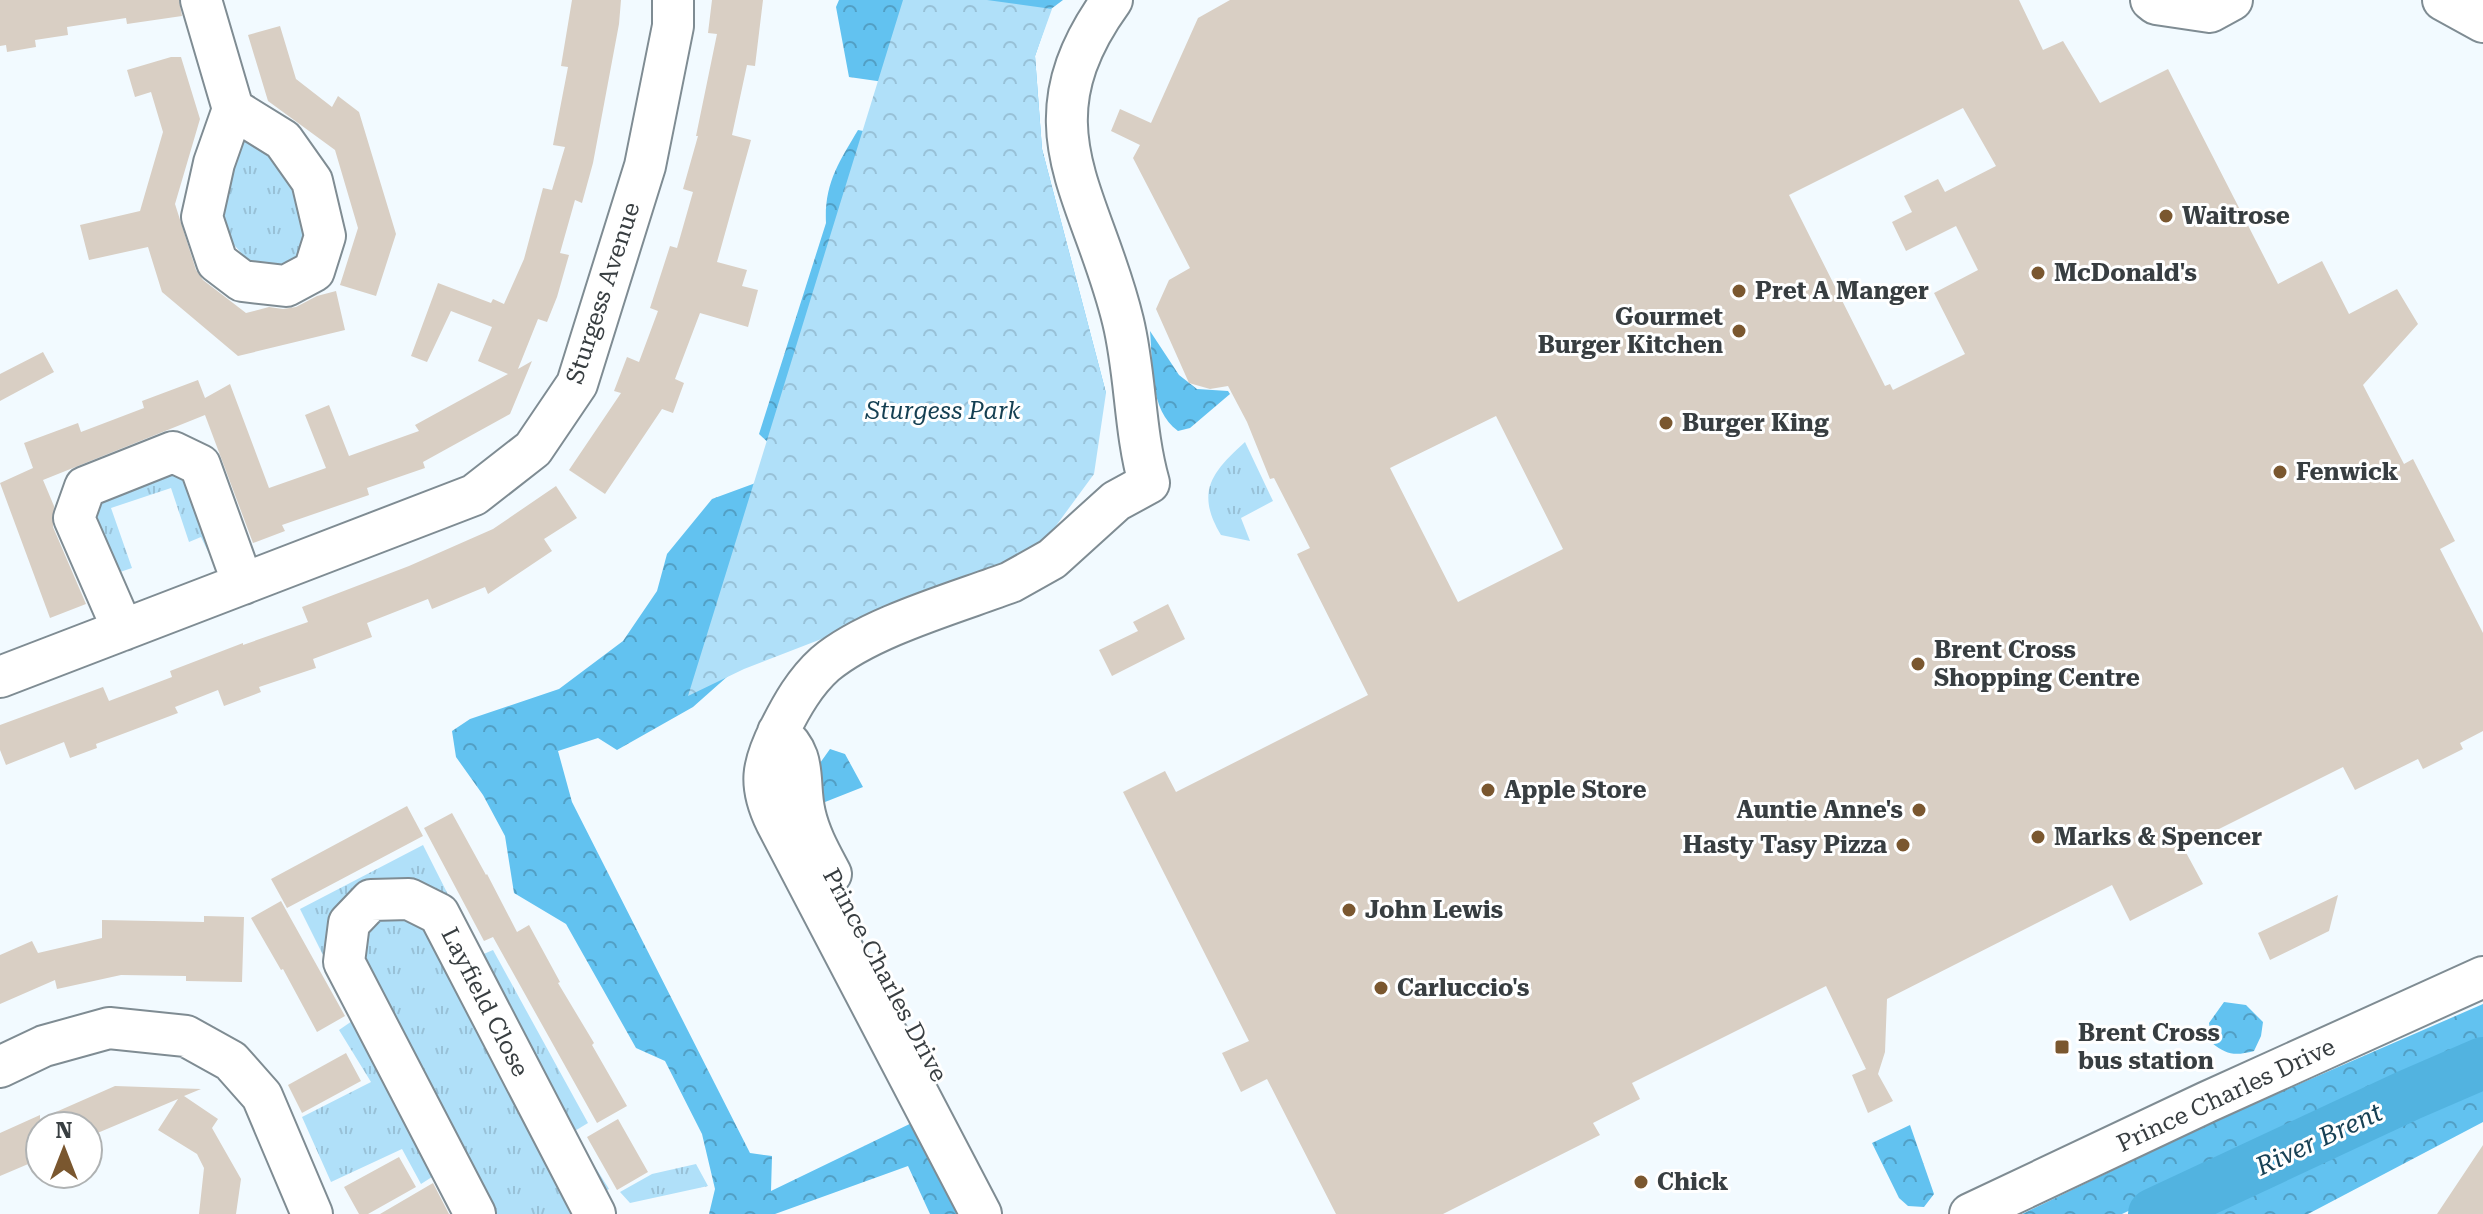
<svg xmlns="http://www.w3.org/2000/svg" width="2483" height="1214" font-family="'Roboto Serif',serif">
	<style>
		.grass { fill: url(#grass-tufts) }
		.forest { fill: url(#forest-crowns) }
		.park { fill: url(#park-crowns) }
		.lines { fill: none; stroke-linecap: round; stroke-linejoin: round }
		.river { stroke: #52b3e0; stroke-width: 52 }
		.building { fill: #d9cfc4; fill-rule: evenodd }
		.minor-casing { stroke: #7f8c93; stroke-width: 44 }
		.minor { stroke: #fff; stroke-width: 40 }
		.poi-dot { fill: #7a572f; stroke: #fff; stroke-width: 3 }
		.labels { text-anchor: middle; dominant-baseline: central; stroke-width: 6; stroke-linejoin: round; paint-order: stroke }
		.poi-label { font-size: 24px; font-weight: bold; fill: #383e41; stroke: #fff; text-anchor: start }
		.street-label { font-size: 24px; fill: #383e41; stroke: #fff }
		.park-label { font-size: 24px; font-style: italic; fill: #143f52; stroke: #fff }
		.water-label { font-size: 26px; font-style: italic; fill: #174155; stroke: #fff }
	</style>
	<defs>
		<pattern id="grass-tufts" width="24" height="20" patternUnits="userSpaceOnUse" patternTransform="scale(2)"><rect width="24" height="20" fill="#b0e0f9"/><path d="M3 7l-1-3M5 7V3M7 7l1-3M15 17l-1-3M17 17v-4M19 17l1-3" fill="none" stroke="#98c1d7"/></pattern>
		<pattern id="forest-crowns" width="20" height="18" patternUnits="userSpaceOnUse" patternTransform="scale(2)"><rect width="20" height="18" fill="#62c2f0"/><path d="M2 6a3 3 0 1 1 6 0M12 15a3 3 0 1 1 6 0" fill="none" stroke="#529fc4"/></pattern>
		<pattern id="park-crowns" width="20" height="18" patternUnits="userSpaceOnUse" patternTransform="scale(2)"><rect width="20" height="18" fill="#b0e0f9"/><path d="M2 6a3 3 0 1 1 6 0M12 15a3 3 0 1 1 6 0" fill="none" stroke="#98c1d7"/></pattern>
	</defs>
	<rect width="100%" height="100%" fill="#f2faff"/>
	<path class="grass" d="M 240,127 L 290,175 L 310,242 L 298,259 L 273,266 L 247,259 L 222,232 L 222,200 Z
		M 1245,442 L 1273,501 L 1241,518 L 1250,541 L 1221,535 C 1195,492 1212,472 1245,442 Z
		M 172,461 L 218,532 L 211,558 L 201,537 L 189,542 L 171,488 L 111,508 L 132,568 L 120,572 L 125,591 L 84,517 L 93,490 Z
		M 423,845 L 479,956 L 493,950 L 588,1123 L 573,1132 L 609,1189 L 598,1195 L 443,906 L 344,915 L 435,1175 L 421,1184 L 402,1149 L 331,1182 L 302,1117 L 371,1082 L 339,1030 L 355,1019 L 300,909 Z
		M 390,908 L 432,921 L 577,1199 L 571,1214 L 489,1214 L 358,967 L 370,920 Z
		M 696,1164 L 708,1186 L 630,1203 L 620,1192 L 652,1174 Z"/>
	<path class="forest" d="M 839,0 L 1063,0 L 1051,9 L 1035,56 L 1042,149 L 1106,393 L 746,660 L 693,707 L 617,750 L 598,738 L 558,751 L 572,802 L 750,1153 L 772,1156 L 771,1191 L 922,1118 L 967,1214 L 930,1214 L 908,1166 L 775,1214 L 709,1214 L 715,1189 L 702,1134 L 665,1061 L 636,1048 L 566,924 L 514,893 L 505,836 L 483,795 L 456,757 L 452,731 L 470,719 L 559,689 L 623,641 L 657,591 L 667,554 L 712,499 L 761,481 L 884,82 L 849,77 L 836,7 Z
		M 858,130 L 874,133 L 775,449 L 759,434 L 826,223 C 824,184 839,162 858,130 Z
		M 1150,331 L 1179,375 L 1197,389 L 1228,391 L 1230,394 L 1190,428 L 1178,431 C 1149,410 1153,364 1150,331 Z
		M 830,749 L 845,754 L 863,787 L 820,804 L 820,763 Z
		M 2224,1002 L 2246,1005 L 2263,1022 L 2261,1036 L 2254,1051 C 2235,1056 2227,1055 2212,1043 L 2209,1023 Z
		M 2483,1004 L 2483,1051 L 2338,1112 L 2122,1214 L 2022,1214 L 2219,1119 Z
		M 2483,1076 L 2483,1122 L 2308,1214 L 2191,1214 Z
		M 1910,1125 L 1934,1194 L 1924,1207 L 1908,1206 L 1899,1198 L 1872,1143 Z"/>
	<path class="park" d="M 903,0 L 987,0 L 1052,9 L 1035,56 L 1042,149 L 1106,393 L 1094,474 L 1036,553 L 974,580 L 744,669 L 688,696 Z"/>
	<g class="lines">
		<path class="river" d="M 2154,1214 L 2409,1095 L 2483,1063"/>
	</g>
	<path class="building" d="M 0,0 L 179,0 L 182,16 L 127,24 L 126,18 L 67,27 L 68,35 L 35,40 L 36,47 L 7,52 L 6,45 L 0,46 Z
		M 572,0 L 621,0 L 619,24 L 593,163 L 582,203 L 575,200 L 560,253 L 569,255 L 557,297 L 547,322 L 538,319 L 518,369 L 532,361 L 510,414 L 423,462 L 425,468 L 367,488 L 369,495 L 282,525 L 285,531 L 253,543 L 205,415 L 43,480 L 54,506 L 53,527 L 86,604 L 50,618 L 0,483 L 33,468 L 24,443 L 78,423 L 81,432 L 144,408 L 142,401 L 198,380 L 205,398 L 230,384 L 269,488 L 326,468 L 305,415 L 329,405 L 349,456 L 419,431 L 415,425 L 508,374 L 478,361 L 492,327 L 451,311 L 427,362 L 411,356 L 438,283 L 491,303 L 493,299 L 504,304 L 524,259 L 543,188 L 552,190 L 565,147 L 553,145 L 568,67 L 561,66 Z
		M 712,0 L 763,0 L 755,66 L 747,65 L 732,135 L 751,140 L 717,262 L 747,270 L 742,286 L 758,290 L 748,327 L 700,313 L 675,379 L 684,383 L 673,413 L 662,409 L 605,494 L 569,470 L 621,393 L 614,391 L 627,357 L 639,362 L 658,311 L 650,308 L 670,246 L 677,248 L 693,192 L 683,189 L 698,136 L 696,136 L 717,34 L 708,33 Z
		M 1230,0 L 2019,0 L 2043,50 L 2063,41 L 2100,103 L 2168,69 L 2278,284 L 2322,261 L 2349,314 L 2397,289 L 2418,324 L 2363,385 L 2404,464 L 2413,459 L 2455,541 L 2440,549 L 2483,633 L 2483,731 L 2460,743 L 2463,749 L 2423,769 L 2418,759 L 2355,790 L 2343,767 L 2183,847 L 2203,884 L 2130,921 L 2112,885 L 1887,999 L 1885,1052 L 1878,1074 L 1893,1101 L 1868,1113 L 1852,1075 L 1866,1069 L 1826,986 L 1632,1083 L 1640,1099 L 1593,1123 L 1600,1135 L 1443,1214 L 1336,1214 L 1267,1079 L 1241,1092 L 1222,1053 L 1249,1041 L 1123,792 L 1165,771 L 1176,792 L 1368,695 L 1297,554 L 1310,548 L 1274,478 L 1270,479 L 1247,422 L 1228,386 L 1210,389 L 1189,383 L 1156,309 L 1169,280 L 1190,268 L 1133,158 L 1140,145 L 1111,131 L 1120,109 L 1151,123 L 1198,18 ZM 1963,108 L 1996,166 L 1945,192 L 1938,179 L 1904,196 L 1912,212 L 1892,222 L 1906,251 L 1956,226 L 1978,270 L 1934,293 L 1965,354 L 1893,390 L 1890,384 L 1885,386 L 1789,195 ZM 1496,416 L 1563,549 L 1458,602 L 1390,468 Z
		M 280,26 L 296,79 L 332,107 L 338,96 L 359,112 L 396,234 L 376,296 L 340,285 L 358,228 L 335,150 L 268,101 L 248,35 Z
		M 171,57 L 181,57 L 200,119 L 175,204 L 196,270 L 203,280 L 246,313 L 269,307 L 283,309 L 296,307 L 317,296 L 336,291 L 345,330 L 238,356 L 162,292 L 148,247 L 89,260 L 80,225 L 140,211 L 163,132 L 151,92 L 135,97 L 127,70 Z
		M 43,352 L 54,372 L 0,401 L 0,374 Z
		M 556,486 L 577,518 L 544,539 L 552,551 L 488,594 L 485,587 L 432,609 L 428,599 L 367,623 L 372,637 L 313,659 L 316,668 L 259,687 L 261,692 L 224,706 L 218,690 L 175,707 L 178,713 L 96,744 L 97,748 L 70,758 L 64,742 L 6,765 L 0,750 L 0,725 L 103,687 L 109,701 L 172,677 L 170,671 L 243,643 L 243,645 L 308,622 L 302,607 L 409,566 L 493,529 Z
		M 1168,604 L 1185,639 L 1112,676 L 1099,650 L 1138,631 L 1133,622 Z
		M 407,806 L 423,836 L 287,908 L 271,879 Z
		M 452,813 L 486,875 L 487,874 L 517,932 L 529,925 L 560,982 L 558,983 L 594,1043 L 592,1045 L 627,1106 L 597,1123 L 493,937 L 484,941 L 424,828 Z
		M 2338,895 L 2329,931 L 2270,960 L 2258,933 Z
		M 281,901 L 345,1016 L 317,1032 L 283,969 L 281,970 L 251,918 Z
		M 204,916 L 244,917 L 242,982 L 186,981 L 186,976 L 121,975 L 57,989 L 55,980 L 0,1004 L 0,955 L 32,941 L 38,953 L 102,938 L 102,920 L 204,922 Z
		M 346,1053 L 361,1081 L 302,1113 L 288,1085 Z
		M 115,1086 L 201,1089 L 184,1096 L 218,1119 L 212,1128 L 241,1179 L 236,1214 L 199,1214 L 204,1168 L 197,1154 L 158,1130 L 178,1099 L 88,1137 L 88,1126 L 40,1126 L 40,1159 L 0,1176 L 0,1133 L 40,1115 L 40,1119 Z
		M 618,1119 L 648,1172 L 617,1190 L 587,1137 Z
		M 2483,1145 L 2483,1214 L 2437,1214 Z
		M 399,1157 L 416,1187 L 368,1214 L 359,1214 L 344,1187 Z
		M 433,1183 L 449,1214 L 380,1214 Z"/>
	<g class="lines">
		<g class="minor-casing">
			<path id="minor" d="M 201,0 L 233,109 L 214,163 L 202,217 L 217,262 L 242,281 L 286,286 L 314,271 L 325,236 L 312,181 L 283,140 L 233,109
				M 2151,0 L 2156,4 L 2210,12 L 2232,0
				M 2443,0 L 2483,22
				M 123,630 L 74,518 L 85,487 L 173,452 L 200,465 L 243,584
				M 0,677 L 474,495 L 533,449 L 577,384 L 645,166 L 673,26 L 673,0
				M 778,732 C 809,756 797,781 805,814 C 810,836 821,855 831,874
				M 0,1067 L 44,1046 L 109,1028 L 186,1036 L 231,1061 L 262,1096 L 312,1214
				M 475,1214 L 344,962 L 349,923 L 371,900 L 409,899 L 439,914 L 595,1214
				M 981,1214 L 776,822 C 758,785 762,765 780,729 C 792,705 805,682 825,664 C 869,627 955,603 1011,582 L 1052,559 L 1116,501 L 1149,483 C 1134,430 1136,374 1123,321 C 1092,192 1020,127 1112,0
				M 1970,1214 L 2207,1102 L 2483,977"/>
		</g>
		<use href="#minor" class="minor"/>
	</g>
	<g class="poi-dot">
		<circle cx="2166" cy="216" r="8"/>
		<circle cx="2038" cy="273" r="8"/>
		<circle cx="1739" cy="291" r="8"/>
		<circle cx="1739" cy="331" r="8"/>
		<circle cx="1666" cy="423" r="8"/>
		<circle cx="2280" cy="472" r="8"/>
		<circle cx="1918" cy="664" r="8"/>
		<circle cx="1488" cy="790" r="8"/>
		<circle cx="1919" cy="810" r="8"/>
		<circle cx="2038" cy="837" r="8"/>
		<circle cx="1903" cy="845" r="8"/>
		<circle cx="1349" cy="910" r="8"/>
		<circle cx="1381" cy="988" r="8"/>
		<rect x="2054" y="1039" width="16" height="16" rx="4"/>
		<circle cx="1641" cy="1182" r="8"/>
	</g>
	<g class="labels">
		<g class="poi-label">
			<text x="2182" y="216">Waitrose</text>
			<text x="2054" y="273">McDonald's</text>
			<text x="1755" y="291">Pret A Manger</text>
			<text x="1723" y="317" text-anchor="end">Gourmet<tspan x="1723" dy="28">Burger Kitchen</tspan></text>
			<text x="1682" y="423">Burger King</text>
			<text x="2296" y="472">Fenwick</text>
			<text x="1934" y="650">Brent Cross<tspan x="1934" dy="28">Shopping Centre</tspan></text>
			<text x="1504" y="790">Apple Store</text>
			<text x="1903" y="810" text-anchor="end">Auntie Anne's</text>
			<text x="2054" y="837">Marks &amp; Spencer</text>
			<text x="1887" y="845" text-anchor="end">Hasty Tasy Pizza</text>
			<text x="1365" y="910">John Lewis</text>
			<text x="1397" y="988">Carluccio's</text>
			<text x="2078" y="1033">Brent Cross<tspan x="2078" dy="28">bus station</tspan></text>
			<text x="1657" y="1182">Chick</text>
		</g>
		<g class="street-label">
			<text transform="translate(603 293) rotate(-72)">Sturgess Avenue</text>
			<text transform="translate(885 975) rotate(62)">Prince Charles Drive</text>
			<text transform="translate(485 1002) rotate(63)">Layfield Close</text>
			<text transform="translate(2226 1095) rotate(-25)">Prince Charles Drive</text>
		</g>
		<g class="park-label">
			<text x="943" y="411">Sturgess Park</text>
		</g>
		<g class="water-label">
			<text transform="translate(2319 1139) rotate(-25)">River Brent</text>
		</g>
	</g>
	<g transform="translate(64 1150)"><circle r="38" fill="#ffffff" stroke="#afb2b3" stroke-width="2"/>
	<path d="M0-6L14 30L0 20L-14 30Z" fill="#7a572f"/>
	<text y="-12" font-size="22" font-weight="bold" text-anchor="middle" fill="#383e41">N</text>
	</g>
</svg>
